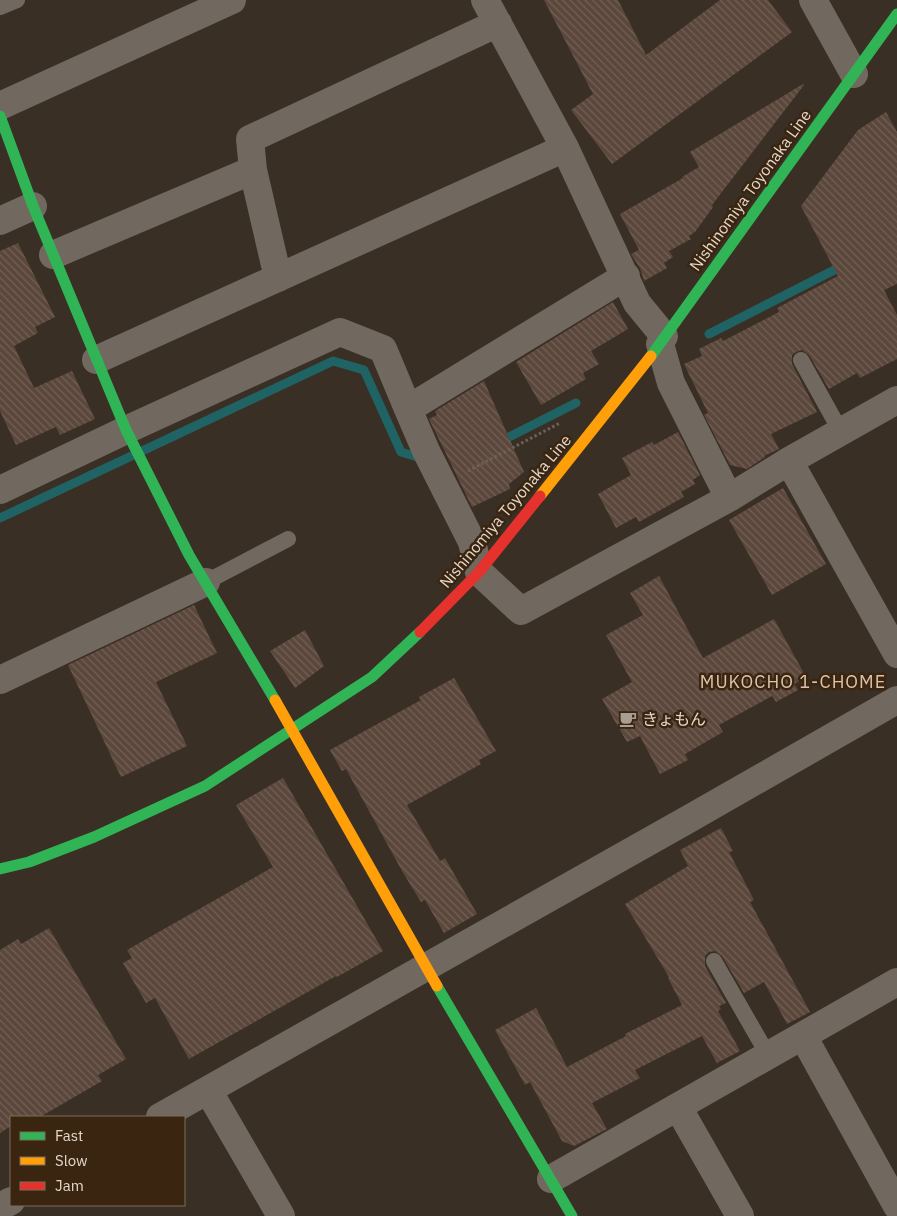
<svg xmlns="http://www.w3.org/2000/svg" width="897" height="1216" font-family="'IBM Plex Sans','Noto Sans JP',sans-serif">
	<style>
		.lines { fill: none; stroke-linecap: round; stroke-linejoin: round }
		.stream { stroke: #1f6364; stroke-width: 9 }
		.building { fill: url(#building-back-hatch) }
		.path { stroke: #6b635b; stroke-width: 3; stroke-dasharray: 2.5 2.5; stroke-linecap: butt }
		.lane { stroke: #716860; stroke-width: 16 }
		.street { stroke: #716860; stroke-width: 28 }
		.fast { stroke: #30b455; stroke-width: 11 }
		.slow { stroke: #ff9f0a; stroke-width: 11 }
		.jam { stroke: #e5322d; stroke-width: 11 }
		.labels { text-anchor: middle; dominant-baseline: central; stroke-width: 5; stroke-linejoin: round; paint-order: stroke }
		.street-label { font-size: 16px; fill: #e5d7cb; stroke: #392510 }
		.poi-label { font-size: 16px; fill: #e5d7cb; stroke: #392510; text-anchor: start }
		.neighbourhood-label { font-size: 18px; letter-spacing: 1px; fill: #dec3aa; stroke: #392510 }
	</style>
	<defs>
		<pattern id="building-back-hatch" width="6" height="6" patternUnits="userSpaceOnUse" patternTransform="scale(1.25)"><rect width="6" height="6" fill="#5b473c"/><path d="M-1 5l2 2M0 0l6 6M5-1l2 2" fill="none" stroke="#726157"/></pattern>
	</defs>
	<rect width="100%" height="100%" fill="#3a2f24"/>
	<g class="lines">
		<path class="stream" d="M 709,334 L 844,265
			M 499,442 L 576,403
			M 0,518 L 333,361 L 364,370 L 401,452 L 424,459"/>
	</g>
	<path class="building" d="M 544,0 L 618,0 L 646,55 L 720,0 L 768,0 L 792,32 L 612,164 L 571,110 L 593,94 Z
		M 803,84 L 804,85 L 712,205 L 713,207 L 695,232 L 689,236 L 691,239 L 669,251 L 673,257 L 664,263 L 667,268 L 644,281 L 640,268 L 631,254 L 639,250 L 620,214 L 683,178 L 682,177 L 699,167 L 690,152 Z
		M 886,112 L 897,132 L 897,284 L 884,290 L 897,315 L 897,359 L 860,378 L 857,373 L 829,389 L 809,355 L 802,350 L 796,352 L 792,355 L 792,364 L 817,412 L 771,434 L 779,449 L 764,456 L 765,457 L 747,469 L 730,465 L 704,415 L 708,413 L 684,364 L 702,356 L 699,349 L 721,338 L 723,341 L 779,312 L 777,308 L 838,276 L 801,206 L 858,130 Z
		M 18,243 L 55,317 L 35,327 L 38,333 L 14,346 L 34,388 L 72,371 L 95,419 L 60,435 L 56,427 L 16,445 L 0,411 L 0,251 Z
		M 613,302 L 628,329 L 591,351 L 599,364 L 583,373 L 586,379 L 541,405 L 516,362 Z
		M 484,381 L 524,472 L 509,484 L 510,489 L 472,507 L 429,419 L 437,415 L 435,411 Z
		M 678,432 L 700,475 L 693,480 L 695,484 L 681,492 L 684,497 L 639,522 L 636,517 L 616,528 L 598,494 L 631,475 L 622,458 L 652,442 L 654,445 Z
		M 783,488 L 826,564 L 772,595 L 729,520 Z
		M 659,576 L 703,658 L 774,619 L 806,677 L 794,684 L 798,690 L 776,702 L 772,696 L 719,725 L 723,732 L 685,754 L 688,760 L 660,774 L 640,736 L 627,742 L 602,699 L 632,682 L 606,635 L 643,615 L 630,593 Z
		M 194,605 L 217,653 L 156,682 L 187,746 L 121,777 L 68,665 Z
		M 305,630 L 324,666 L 295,688 L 270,651 Z
		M 454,678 L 496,751 L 479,760 L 481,764 L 407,805 L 440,861 L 445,858 L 477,914 L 444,933 L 425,900 L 421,902 L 402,871 L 346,769 L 342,771 L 330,750 L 421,700 L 419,697 Z
		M 283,778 L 383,951 L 337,977 L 336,976 L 189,1059 L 155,998 L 146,1003 L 123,963 L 132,958 L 127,950 L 273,867 L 236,805 Z
		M 721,828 L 733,851 L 729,852 L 754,900 L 750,902 L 810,1012 L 787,1024 L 764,982 L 744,993 L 722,956 L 715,951 L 709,952 L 705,956 L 705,966 L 726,1003 L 719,1006 L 721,1009 L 718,1011 L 740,1051 L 717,1063 L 702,1036 L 635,1070 L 640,1078 L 592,1103 L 607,1129 L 574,1146 L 562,1141 L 530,1082 L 525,1085 L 495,1030 L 536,1008 L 567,1067 L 626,1036 L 625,1034 L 682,1005 L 668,978 L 669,977 L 625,904 L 688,866 L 680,850 Z
		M 49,928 L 126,1059 L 98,1075 L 102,1081 L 40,1117 L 11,1117 L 11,1126 L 0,1133 L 0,950 L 18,939 L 21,944 Z"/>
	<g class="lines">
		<path class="path" d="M 468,471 L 560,423"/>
		<path class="lane" d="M 0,7 L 17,0
			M 801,360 L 841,432
			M 206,582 L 288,539
			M 714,961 L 768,1055"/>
		<path class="street" d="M 485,0 L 565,148 L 637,303 L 664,336
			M 813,0 L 854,74
			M 0,106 L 232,0
			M 253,170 L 278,278
			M 0,221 L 33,206
			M 53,255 L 253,170 L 250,139 L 498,23
			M 660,344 L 671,383 L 729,498
			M 96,360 L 565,148
			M 408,409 L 426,451 L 472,542 L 479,572 L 521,611 L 729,498 L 789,461 L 897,400
			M 789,461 L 897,654
			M 0,490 L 126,430 L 340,332 L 383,349 L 408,409 L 626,276
			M 0,680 L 206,582
			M 803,1036 L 897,1206
			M 208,1090 L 281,1216
			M 678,1107 L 740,1216
			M 160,1117 L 687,820 L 897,700
			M 551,1179 L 897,982
			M 0,1207 L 11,1201"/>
		<path class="fast" d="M 0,116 L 33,206 L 126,430 L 189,555 L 275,700
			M 651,356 L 897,14
			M 0,869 L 29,862 L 94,837 L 205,786 L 372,677 L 420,632
			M 437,986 L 572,1216"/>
		<path class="slow" d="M 540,496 L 651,356
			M 275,700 L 437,986"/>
		<path class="jam" d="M 420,632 L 479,572 L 540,496"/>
	</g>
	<defs>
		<g id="cafe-bare" transform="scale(1.35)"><path d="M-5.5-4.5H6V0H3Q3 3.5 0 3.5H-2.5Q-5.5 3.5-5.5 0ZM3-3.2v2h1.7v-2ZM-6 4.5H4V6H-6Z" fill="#a99c91" stroke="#392510" stroke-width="2.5" paint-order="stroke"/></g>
	</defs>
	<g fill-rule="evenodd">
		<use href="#cafe-bare" x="628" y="719"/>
	</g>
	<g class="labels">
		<g class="street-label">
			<text transform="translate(750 190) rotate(-54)">Nishinomiya Toyonaka Line</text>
			<text transform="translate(505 511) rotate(-50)">Nishinomiya Toyonaka Line</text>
		</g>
		<g class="poi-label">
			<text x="642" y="719">きょもん</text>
		</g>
		<g class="neighbourhood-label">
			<text x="793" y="681">MUKOCHO 1-CHOME</text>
		</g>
	</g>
	<rect x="10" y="1116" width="175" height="90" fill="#392510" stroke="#7e6c5b"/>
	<rect x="20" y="1132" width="25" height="8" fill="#30b455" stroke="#7e6c5b"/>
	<text x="55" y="1141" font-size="15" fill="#e5d7cb">Fast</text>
	<rect x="20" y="1157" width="25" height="8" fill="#ff9f0a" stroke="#7e6c5b"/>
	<text x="55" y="1166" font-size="15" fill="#e5d7cb">Slow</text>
	<rect x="20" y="1182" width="25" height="8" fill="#e5322d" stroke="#7e6c5b"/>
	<text x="55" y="1191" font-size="15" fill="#e5d7cb">Jam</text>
</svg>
